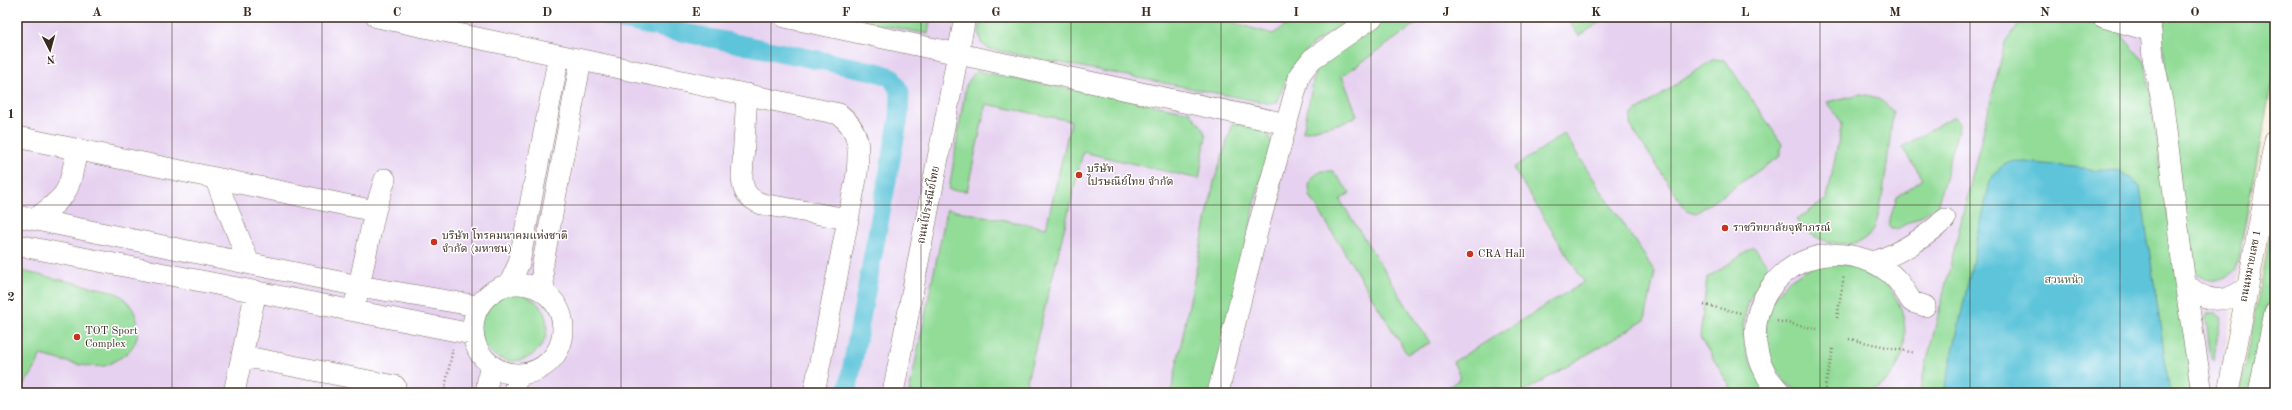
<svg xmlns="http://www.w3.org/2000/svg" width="2292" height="410" font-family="'Old Standard TT','Noto Serif Thai',serif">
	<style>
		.built { fill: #e6d2f0 }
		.green { fill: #92dc98; stroke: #66835b }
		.water { fill: #5dc4da; stroke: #4c777c }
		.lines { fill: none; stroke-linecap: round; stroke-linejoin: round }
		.canal { stroke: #5dc4da; stroke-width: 19 }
		.minor-casing { stroke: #7c6e60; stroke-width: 22 }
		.path { stroke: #7c6e60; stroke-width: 2.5; stroke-dasharray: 1 3; stroke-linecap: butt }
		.minor { stroke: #fff; stroke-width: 21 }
		.grid { fill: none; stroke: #3b2a1e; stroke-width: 1; stroke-opacity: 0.55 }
		.poi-dot { fill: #c8321e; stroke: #fff; stroke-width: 1.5 }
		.labels { text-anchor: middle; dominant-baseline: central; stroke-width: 3; stroke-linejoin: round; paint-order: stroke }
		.poi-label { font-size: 11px; fill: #3b2a1e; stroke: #fff; text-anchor: start }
		.street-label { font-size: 11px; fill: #3b2a1e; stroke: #fff }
		.park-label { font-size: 11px; fill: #555f43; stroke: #fff }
		.neatline { fill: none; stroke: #3b2a1e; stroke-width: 1.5 }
		.grid-label { font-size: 13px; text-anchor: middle; font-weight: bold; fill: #3b2a1e }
	</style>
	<rect width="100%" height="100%" fill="#fff"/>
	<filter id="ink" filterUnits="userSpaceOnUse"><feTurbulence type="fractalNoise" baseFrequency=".025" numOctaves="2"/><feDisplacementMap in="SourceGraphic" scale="8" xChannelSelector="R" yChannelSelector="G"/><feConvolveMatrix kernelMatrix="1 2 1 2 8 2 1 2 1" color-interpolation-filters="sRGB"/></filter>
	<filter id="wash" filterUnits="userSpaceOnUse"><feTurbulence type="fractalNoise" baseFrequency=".012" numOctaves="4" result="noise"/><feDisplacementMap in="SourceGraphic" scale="16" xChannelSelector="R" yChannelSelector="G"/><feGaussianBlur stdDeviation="0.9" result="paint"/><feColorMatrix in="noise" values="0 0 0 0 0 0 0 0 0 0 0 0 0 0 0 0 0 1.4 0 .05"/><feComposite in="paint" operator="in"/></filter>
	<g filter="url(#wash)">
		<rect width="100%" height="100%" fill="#f6ecda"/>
		<path class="built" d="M 17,17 L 2275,17 L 2275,57 L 2218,393 L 17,393 Z"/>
		<path class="green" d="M 840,17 L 913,17 L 930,20 L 928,34 Z
			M 982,17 L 1212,17 L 1273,34 L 1299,17 L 1353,17 L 1312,45 L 1292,67 L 1276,103 L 1272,104 L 989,49 L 981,43 L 979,31 Z
			M 1390,17 L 1426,17 L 1342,76 L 1357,115 L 1346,122 L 1303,132 L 1317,62 Z
			M 1566,17 L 1595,17 L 1599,23 L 1579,36 Z
			M 2035,17 L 2066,17 L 2117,30 L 2145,62 L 2195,393 L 1919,393 L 2005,43 L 2021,22 Z
			M 2166,17 L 2275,17 L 2275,66 L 2236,270 C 2216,284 2210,283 2190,271 L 2162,37 Z
			M 1714,59 L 1725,60 L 1782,144 L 1780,156 L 1696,213 L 1686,210 L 1630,125 L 1631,115 Z
			M 976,71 L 1190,112 L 1203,128 L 1206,136 L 1199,179 L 1083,152 L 1024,393 L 909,393 L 947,209 L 1046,228 L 1071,121 L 986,104 L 967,191 L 949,190 L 966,85 Z
			M 1860,94 C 1876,96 1883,100 1893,112 C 1890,135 1883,217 1872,232 C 1863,243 1850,245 1836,243 C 1820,241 1805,233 1796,220 L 1827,199 L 1842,123 L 1827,102 Z
			M 1954,116 L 1960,122 L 1937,207 L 1897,229 L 1891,229 L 1888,225 L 1897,197 L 1923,179 L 1902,147 Z
			M 1233,123 L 1266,132 L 1272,144 L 1258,189 L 1214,393 L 1171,393 L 1214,182 Z
			M 1564,134 L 1655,272 L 1645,320 L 1522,393 L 1440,393 L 1461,378 L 1453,362 L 1584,282 L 1513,168 Z
			M 1322,171 L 1333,171 L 1350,193 L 1340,200 L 1430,343 L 1407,354 L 1310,196 C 1308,182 1309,178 1322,171 Z
			M 2275,211 L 2275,393 L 2240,393 Z
			M 1754,247 L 1772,272 L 1754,290 L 1748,303 L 1743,325 L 1746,355 L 1770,393 L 1734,393 L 1700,337 L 1707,278 Z
			M 1826,263 C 1842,264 1857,264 1871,272 C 1907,293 1916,345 1890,377 C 1885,383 1877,388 1871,393 L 1800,393 L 1785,382 L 1772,364 L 1766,343 L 1766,321 L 1773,300 L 1787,282 L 1805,270 Z
			M 17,270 L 111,291 C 115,293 121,295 124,298 C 144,317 143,347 118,359 C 114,361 109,365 104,366 C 84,369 60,359 40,355 C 36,370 29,380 17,390 Z
			M479 327a34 34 0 1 1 68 0a34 34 0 1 1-68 0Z
			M 2208,313 L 2215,313 L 2221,317 L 2213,362 L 2211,359 L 2206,318 Z
			M 1649,387 L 1659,390 L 1661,393 L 1639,393 Z"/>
		<path class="water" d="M 2016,161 L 2120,172 L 2133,179 L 2140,186 L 2170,393 L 1944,393 L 1990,181 C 1997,170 2002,163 2016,161 Z"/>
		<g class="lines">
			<path class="canal" d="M 607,17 L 877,72 L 891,77 L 900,92 L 899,117 L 847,393"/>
		</g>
	</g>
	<g filter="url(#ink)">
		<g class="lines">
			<g class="minor-casing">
				<path id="minor" d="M 377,17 L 839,114 C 861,131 859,148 857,174 L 814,393
					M 785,17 L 1287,124
					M 2103,17 L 2151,31 L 2153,58 L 2163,106 L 2184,276 L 2202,393
					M 747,94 L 742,177 C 743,192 747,198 762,204 L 848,219
					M 17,137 L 375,211
					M 215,178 L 249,263
					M 17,216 L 359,286 L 478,306
					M 35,219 C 71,193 68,192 77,150
					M 17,245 L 472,334
					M 1874,262 C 1902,252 1924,239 1945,219
					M 2185,283 C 2205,303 2226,305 2247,287
					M473 329a45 45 0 1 1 90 0a45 45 0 1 1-90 0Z
					M 509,285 L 519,263 L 559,55
					M 544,291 L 542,268 L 581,60
					M 356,300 L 375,211 L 385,179
					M 242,356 L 395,386
					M 234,393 L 256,291
					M 486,393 L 490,366
					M 514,393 L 516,381 L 522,375
					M 893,393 L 965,17
					M 1218,393 L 1257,232 L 1300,74 L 1312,59 L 1373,17
					M 1781,393 C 1776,387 1769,381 1766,374 C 1730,307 1792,236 1863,259 C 1875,262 1888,270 1896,279 C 1902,285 1907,295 1912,302 L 1925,306
					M 2228,393 L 2275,140
					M 2259,393 L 2275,312"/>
			</g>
			<path class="path" d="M 1704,305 L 1741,313
				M 1837,318 L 1844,275
				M 1777,321 L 1817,329
				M 1849,339 L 1915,353
				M 444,393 L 453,348
				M 1824,393 L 1833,349"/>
			<use href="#minor" class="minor"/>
		</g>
	</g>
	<path class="grid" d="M 172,17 L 172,393M 322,17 L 322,393M 472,17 L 472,393M 621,17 L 621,393M 771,17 L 771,393M 921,17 L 921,393M 1071,17 L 1071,393M 1221,17 L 1221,393M 1371,17 L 1371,393M 1521,17 L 1521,393M 1671,17 L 1671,393M 1820,17 L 1820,393M 1970,17 L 1970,393M 2120,17 L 2120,393M 17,205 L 2275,205"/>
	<g class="poi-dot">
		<circle cx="1079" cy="175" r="4"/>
		<circle cx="1725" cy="228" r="4"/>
		<circle cx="434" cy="242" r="4"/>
		<circle cx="1470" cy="254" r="4"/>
		<circle cx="77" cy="337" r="4"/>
	</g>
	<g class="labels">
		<g class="poi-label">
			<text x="1087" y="169">บริษัท<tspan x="1087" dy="13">ไปรษณีย์ไทย จำกัด</tspan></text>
			<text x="1733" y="228">ราชวิทยาลัยจุฬาภรณ์</text>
			<text x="442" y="236">บริษัท โทรคมนาคมแห่งชาติ<tspan x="442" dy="13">จำกัด (มหาชน)</tspan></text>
			<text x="1478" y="254">CRA Hall</text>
			<text x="85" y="331">TOT Sport<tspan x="85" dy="13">Complex</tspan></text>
		</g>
		<g class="street-label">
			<text transform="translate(929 205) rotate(-79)">ถนนไปรษณีย์ไทย</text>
			<text transform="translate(2251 266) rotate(-79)">ถนนหมายเลข 1</text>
		</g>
		<g class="park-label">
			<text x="2064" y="280">สวนหน้า</text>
		</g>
	</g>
	<rect width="2292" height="410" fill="none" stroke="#fff" stroke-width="44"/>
	<g transform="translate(50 50) rotate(174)" stroke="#ffffff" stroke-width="3" paint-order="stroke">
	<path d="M0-3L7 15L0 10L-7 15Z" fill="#3b2a1e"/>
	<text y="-6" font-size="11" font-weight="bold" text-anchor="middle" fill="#3b2a1e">N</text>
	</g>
	<rect x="22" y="22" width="2248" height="366" class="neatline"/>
	<g class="grid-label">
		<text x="97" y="16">A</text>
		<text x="247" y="16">B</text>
		<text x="397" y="16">C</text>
		<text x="547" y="16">D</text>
		<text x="696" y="16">E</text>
		<text x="846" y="16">F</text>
		<text x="996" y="16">G</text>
		<text x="1146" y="16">H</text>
		<text x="1296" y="16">I</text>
		<text x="1446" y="16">J</text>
		<text x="1596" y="16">K</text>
		<text x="1745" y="16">L</text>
		<text x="1895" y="16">M</text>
		<text x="2045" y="16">N</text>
		<text x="2195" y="16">O</text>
		<text x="11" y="118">1</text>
		<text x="11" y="301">2</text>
	</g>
</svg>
